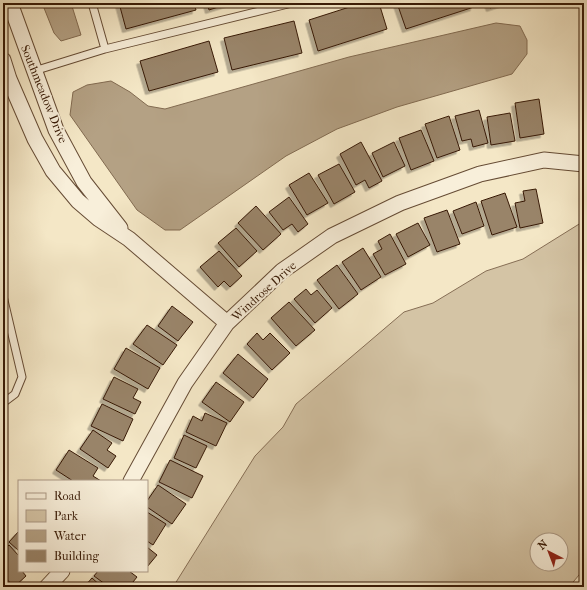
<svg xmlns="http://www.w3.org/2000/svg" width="587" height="590" font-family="'IM FELL French Canon',serif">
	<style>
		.green { fill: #d4c4a5; stroke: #866e55; fill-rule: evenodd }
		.water { fill: #b4a184; stroke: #826b51 }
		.building { fill: #998469; stroke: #371905; filter: url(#shadow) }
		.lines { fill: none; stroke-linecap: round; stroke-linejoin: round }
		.service-casing { stroke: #664c35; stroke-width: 9 }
		.minor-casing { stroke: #664c35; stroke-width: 17 }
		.service { stroke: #f8efda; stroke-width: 7 }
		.minor { stroke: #f8efda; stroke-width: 15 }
		.labels { text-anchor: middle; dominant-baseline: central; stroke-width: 4; stroke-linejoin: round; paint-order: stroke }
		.street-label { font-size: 12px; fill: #371905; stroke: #f8efda }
	</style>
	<defs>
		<filter id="shadow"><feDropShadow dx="-3.5" dy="3.5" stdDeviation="0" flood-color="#0004"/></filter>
	</defs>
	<rect width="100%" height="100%" fill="#f4e7c6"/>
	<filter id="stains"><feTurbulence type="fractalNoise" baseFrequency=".005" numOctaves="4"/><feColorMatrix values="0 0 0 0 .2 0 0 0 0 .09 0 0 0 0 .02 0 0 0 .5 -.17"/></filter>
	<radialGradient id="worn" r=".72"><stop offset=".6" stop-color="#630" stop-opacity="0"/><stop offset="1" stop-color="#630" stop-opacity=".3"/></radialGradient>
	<path class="green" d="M 584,221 L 584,569 L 569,587 L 173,587 L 255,456 L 283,427 L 296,404 L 404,312 L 433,303 L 486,271 L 523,259 ZM 537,540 L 561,540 L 561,564 L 537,564 Z"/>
	<path class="water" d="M 42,3 L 71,3 L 81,35 L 61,41 L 54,33 Z
		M 496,23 L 520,26 L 527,40 L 527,54 L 512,74 L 397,107 L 337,129 L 286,156 L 180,230 L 165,230 L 137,210 L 70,115 L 73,92 L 87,85 L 111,81 L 130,92 L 148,106 L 165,109 L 349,57 Z"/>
	<path class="building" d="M 119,3 L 194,3 L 196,10 L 126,29 Z
		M 207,3 L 231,3 L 209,10 Z
		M 362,3 L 379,3 L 387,29 L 318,51 L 309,20 Z
		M 397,3 L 473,3 L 474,7 L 406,29 Z
		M 488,3 L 505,3 L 490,8 Z
		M 294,21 L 302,53 L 232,70 L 224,38 Z
		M 209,41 L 218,72 L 149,91 L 140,61 Z
		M 539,99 L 544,134 L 520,138 L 515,103 Z
		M 479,110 L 488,143 L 473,147 L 471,139 L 462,141 L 455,116 Z
		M 510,113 L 515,141 L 491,145 L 487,117 Z
		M 449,116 L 460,150 L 437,158 L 425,124 Z
		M 421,130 L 434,161 L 411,170 L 399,138 Z
		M 361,142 L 382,181 L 369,188 L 365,180 L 356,185 L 340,154 Z
		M 394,142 L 405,166 L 383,177 L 372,153 Z
		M 339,164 L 355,192 L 334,204 L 318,175 Z
		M 309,173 L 328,203 L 307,215 L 289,185 Z
		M 536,189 L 543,223 L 520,228 L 515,203 L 525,201 L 523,191 Z
		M 505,193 L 517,227 L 492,235 L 481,201 Z
		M 289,197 L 308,224 L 298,232 L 292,224 L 283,230 L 269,212 Z
		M 476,202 L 484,226 L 462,234 L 453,211 Z
		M 256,206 L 281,234 L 263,250 L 238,223 Z
		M 447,210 L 460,244 L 437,252 L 424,218 Z
		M 418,223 L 430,245 L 408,257 L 396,234 Z
		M 236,228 L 257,251 L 239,267 L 218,243 Z
		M 390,234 L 406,264 L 385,275 L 373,254 L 382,249 L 378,241 Z
		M 363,248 L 381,277 L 361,290 L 342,262 Z
		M 219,251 L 242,276 L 230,287 L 224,281 L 218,287 L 200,267 Z
		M 337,265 L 358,294 L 339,309 L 317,280 Z
		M 306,289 L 311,295 L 317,290 L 332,308 L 315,323 L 294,299 Z
		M 289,302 L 315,330 L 296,346 L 271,318 Z
		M 172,306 L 193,322 L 178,341 L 158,326 Z
		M 147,325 L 177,345 L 163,365 L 133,344 Z
		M 257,333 L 263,340 L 270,333 L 290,353 L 272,370 L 247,344 Z
		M 126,348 L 160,368 L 148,389 L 114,369 Z
		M 238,354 L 268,379 L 253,398 L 223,373 Z
		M 114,377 L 138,389 L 133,398 L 141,402 L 135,414 L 103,399 Z
		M 216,382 L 244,402 L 230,422 L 202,402 Z
		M 102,404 L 133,419 L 123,441 L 91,426 Z
		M 205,413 L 227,423 L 216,446 L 186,432 L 193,416 L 202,421 Z
		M 93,430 L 112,443 L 107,450 L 116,456 L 108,468 L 80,449 Z
		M 184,435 L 207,446 L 196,468 L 174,458 Z
		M 69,450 L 98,468 L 93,476 L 101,481 L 73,481 L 56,470 Z
		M 170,460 L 203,476 L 192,498 L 159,482 Z
		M 158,485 L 186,504 L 172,524 L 147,507 L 147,501 Z
		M 147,512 L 166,524 L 153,545 L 147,541 Z
		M 19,531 L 19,551 L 9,542 Z
		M 9,545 L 19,556 L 19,571 L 22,571 L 26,576 L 14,587 L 3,575 L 3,551 Z
		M 147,547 L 157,555 L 147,567 Z
		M 98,571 L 129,571 L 137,577 L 129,587 L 109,587 L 94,576 Z
		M 92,578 L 102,587 L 84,587 Z
		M 3,581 L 10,587 L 3,587 Z"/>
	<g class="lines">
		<g class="service-casing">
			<path id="service" d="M 92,3 L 105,49
				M 34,71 L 105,49 L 292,3
				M 3,296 L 22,377 L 15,394 L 3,403"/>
		</g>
		<g class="minor-casing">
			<path id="minor" d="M 10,3 L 56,130 L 84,182 L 120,228
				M 3,60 L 9,79 L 35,139 L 53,171 L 78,201 L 99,219 L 129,239 L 227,323
				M 131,481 L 185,383 L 227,323 L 282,271 L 332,236 L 400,203 L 480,174 L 544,160 L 584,164
				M 47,587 L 62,571"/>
		</g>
		<use href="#service" class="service"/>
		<use href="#minor" class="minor"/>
	</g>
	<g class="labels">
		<g class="street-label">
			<text transform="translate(44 94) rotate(68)">Southmeadow Drive</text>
			<text transform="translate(264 291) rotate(-42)">Windrose Drive</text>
		</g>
	</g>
	<rect width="587" height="590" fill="none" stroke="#f4e7c6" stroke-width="16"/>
	<rect x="4" y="4" width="579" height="582" fill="none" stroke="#371905" stroke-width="2"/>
	<rect x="8" y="8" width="571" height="574" fill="none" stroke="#371905"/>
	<rect x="18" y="480" width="130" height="92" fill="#f8efda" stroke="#ab9985"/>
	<rect x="26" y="493" width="20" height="6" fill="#f8efda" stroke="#ab9985"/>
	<text x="54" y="500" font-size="12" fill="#371905">Road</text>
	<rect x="26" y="510" width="20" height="12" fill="#d4c4a5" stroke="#ab9985"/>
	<text x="54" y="520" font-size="12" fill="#371905">Park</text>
	<rect x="26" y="530" width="20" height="12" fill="#b4a184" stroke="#ab9985"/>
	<text x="54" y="540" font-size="12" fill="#371905">Water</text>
	<rect x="26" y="550" width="20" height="12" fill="#998469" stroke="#ab9985"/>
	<text x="54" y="560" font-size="12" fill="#371905">Building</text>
	<g transform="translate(549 552) rotate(318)"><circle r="19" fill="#f8efda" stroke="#ab9985"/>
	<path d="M0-3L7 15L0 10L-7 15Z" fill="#8f2418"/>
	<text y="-6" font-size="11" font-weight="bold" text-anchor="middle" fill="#371905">N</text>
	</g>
	<rect width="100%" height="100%" filter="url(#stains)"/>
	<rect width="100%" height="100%" fill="url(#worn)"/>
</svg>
